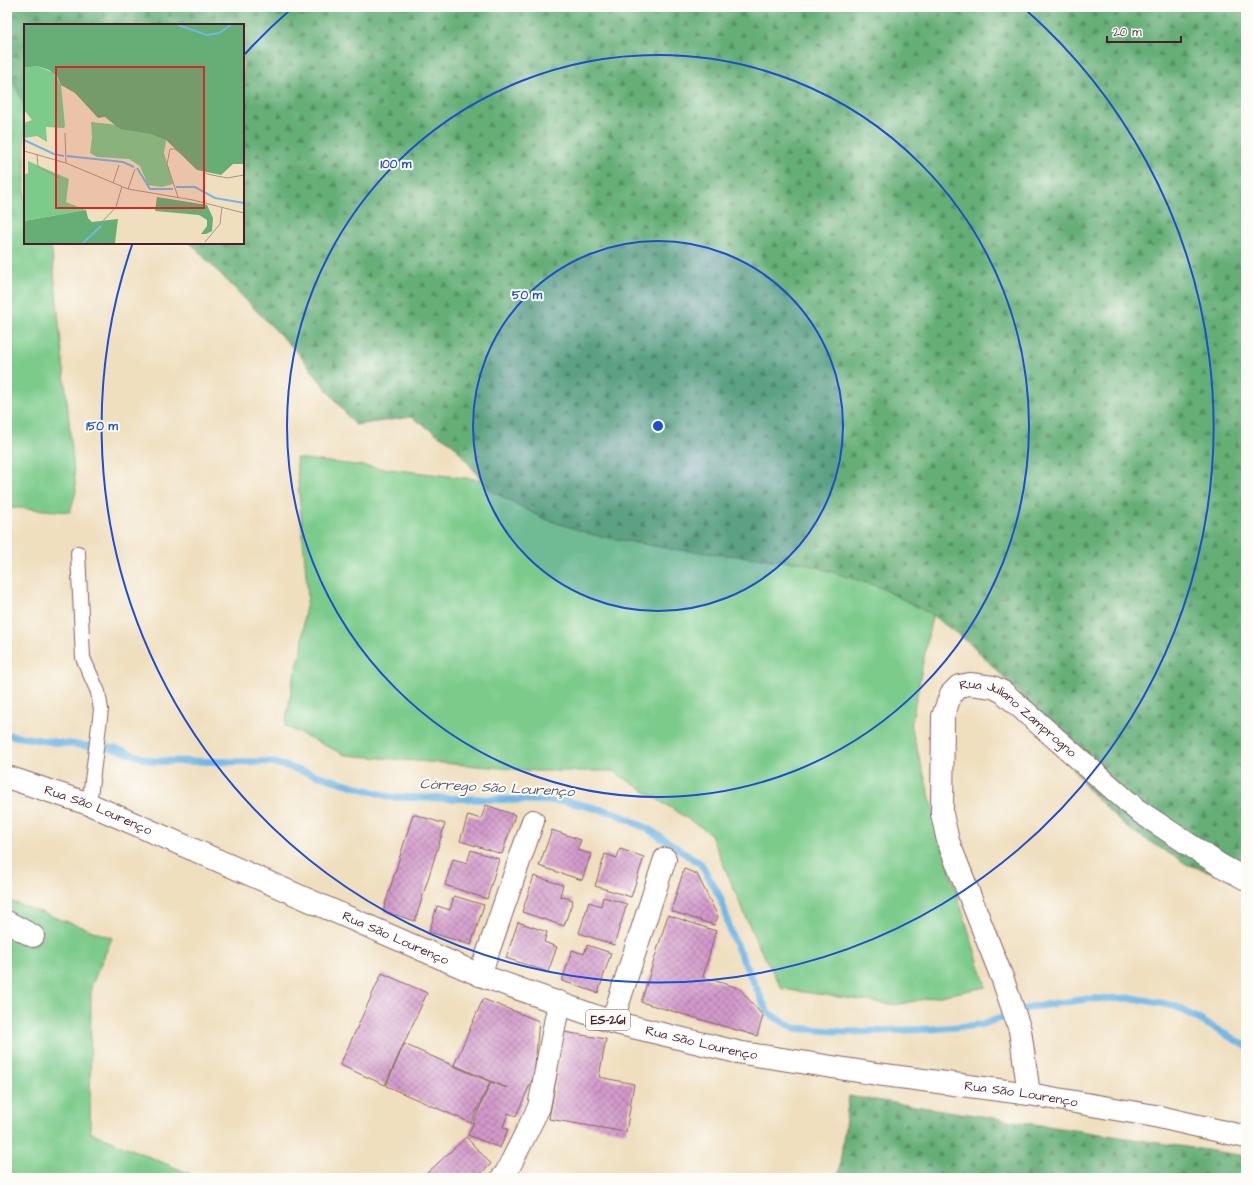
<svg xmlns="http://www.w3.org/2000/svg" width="1253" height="1185" font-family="'Architects Daughter',sans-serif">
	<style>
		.green { fill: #7ccb8b; stroke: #63755b }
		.forest { fill: url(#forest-firs); stroke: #586751 }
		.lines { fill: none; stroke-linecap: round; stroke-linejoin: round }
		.stream { stroke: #70b7e7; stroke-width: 7 }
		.building { fill: url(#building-cross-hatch) }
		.service-casing { stroke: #84625f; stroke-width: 16 }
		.minor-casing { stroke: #84625f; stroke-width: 24 }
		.primary-casing { stroke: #84625f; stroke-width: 24 }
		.service { stroke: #fff; stroke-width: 14 }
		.minor { stroke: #fff; stroke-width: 22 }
		.primary { stroke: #fff; stroke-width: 22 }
		.ring { fill: none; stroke: #1d4ed8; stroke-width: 2 }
		.labels { text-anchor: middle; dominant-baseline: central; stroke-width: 4; stroke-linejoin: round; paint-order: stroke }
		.shield { fill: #fdfcf7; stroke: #806168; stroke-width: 1 }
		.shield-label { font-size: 12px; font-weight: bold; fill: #4a1f2b }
		.street-label { font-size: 13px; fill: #4a1f2b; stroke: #fdfcf7 }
		.water-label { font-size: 14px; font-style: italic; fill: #57546d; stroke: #fdfcf7 }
		.inset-river { fill: none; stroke: #70b7e7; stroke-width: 2 }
		.inset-road { fill: none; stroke: #ad9284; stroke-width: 1 }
		.view { fill: #d62828; fill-opacity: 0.15; stroke: #d62828; stroke-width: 2 }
		.inset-edge { fill: none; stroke: #4a1f2b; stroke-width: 2 }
		.centre { fill: #1d4ed8; stroke: #fdfcf7; stroke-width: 2 }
		.ring-label { font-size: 12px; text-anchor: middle; font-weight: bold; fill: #1d4ed8; stroke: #fdfcf7; stroke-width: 4; stroke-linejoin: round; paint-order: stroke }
	</style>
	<defs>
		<pattern id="forest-firs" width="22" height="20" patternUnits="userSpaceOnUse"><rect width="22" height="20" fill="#65af77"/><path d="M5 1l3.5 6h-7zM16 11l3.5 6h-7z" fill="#558e62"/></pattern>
		<pattern id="building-cross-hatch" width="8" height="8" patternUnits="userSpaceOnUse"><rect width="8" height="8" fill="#d29aca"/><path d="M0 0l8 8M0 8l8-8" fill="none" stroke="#ac7da4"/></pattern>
	</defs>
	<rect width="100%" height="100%" fill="#fdfcf7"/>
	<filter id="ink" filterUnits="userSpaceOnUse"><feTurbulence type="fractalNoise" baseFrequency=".025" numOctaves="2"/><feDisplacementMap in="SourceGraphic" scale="8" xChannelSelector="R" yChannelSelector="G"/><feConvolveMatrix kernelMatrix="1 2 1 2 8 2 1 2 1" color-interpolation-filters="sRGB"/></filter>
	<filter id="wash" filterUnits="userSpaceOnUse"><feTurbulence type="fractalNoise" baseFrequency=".012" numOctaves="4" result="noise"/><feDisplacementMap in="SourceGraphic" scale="16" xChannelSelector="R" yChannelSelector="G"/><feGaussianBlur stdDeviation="0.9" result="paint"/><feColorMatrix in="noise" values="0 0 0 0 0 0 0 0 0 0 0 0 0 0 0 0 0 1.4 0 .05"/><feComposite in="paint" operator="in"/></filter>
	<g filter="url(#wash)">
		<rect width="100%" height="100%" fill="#efdfbf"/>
		<path class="green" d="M 7,71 L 12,76 L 25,108 L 25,243 L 51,243 L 76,491 L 70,512 L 7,507 Z
			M 296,458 L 601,494 L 940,573 L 911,726 L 947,862 L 986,987 L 895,1005 L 782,989 L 757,943 L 710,833 L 613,771 L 537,771 L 345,755 L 285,726 L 293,680 L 302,650 L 304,616 L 308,597 Z
			M 7,900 L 112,938 L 91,987 L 90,1132 L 200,1178 L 7,1178 Z"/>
		<path class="forest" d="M 7,7 L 1246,7 L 1246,883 L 1188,865 L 1124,826 L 1088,789 L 1017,691 L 972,645 L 929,613 L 879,587 L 804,563 L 671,549 L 594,535 L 542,518 L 490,490 L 454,445 L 411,417 L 355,425 L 298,353 L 190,243 L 243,243 L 243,25 L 25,25 L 25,108 L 12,76 L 7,71 Z
			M 849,1096 L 1246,1156 L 1246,1178 L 838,1178 Z"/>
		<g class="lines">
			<path class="stream" d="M 7,735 L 60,743 L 117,749 L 152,761 L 271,762 L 391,797 L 565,801 L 615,813 L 648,829 L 701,864 L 721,899 L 732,936 L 768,1013 L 794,1028 L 847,1032 L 933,1029 L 980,1025 L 1031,1007 L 1088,999 L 1133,998 L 1175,1006 L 1246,1046"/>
		</g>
		<g id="blocks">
			<path class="building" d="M 486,805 L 515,815 L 502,854 L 460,841 L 468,815 L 481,819 Z
				M 413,814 L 445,824 L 415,921 L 383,911 Z
				M 552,830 L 581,840 L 577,850 L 591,854 L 582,880 L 539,866 Z
				M 620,849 L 644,857 L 631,897 L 595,886 L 605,854 L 617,858 Z
				M 471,850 L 499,859 L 487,899 L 445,885 L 453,859 L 467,863 Z
				M 684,869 L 697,874 L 718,917 L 714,925 L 671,911 Z
				M 534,876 L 563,885 L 560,896 L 573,900 L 564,926 L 522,912 Z
				M 454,896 L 484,905 L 471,945 L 429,932 L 437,906 L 450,910 Z
				M 603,897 L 627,904 L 614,945 L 579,933 L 589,902 L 601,906 Z
				M 668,915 L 716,931 L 703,977 L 739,988 L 763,1016 L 757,1036 L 641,1002 Z
				M 518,922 L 547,932 L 544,942 L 557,947 L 548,972 L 506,958 Z
				M 587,945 L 611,953 L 598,993 L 562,981 L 572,950 L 584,954 Z
				M 382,973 L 427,993 L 385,1085 L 340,1065 Z
				M 483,999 L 539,1021 L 534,1076 L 516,1116 L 508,1113 L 503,1127 L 508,1129 L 500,1148 L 468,1135 L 491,1082 L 507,1088 L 454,1065 Z
				M 564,1032 L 606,1039 L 599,1077 L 634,1084 L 626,1132 L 549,1119 Z
				M 404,1044 L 490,1082 L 471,1123 L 386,1086 Z
				M 466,1137 L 491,1164 L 476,1178 L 470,1173 L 464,1178 L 425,1178 L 424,1176 Z"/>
		</g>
	</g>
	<g filter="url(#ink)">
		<use href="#blocks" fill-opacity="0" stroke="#84625f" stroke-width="1"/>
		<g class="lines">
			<g class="service-casing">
				<path id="service" d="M 78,553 L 83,658 L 98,692 L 101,710 L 89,804"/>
			</g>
			<g class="minor-casing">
				<g id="minor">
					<path d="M 7,922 L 33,936"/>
					<path d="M 480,975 L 533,821"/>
					<path d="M 612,1022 L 665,859"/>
					<path id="s1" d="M 1029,1094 L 1020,1030 L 1003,980 L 948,841 L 942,814 L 943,716 L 951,694 L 959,686 L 970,684 L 993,687 L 1003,692 L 1137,810 L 1220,865 L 1246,879"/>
					<path d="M 502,1178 L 506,1173 L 539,1107 L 559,1002"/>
				</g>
			</g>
			<g class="primary-casing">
				<g id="primary">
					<path id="s2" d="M 7,777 L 89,804 L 480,975 L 612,1022 L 737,1052 L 877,1074 L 1029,1094 L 1155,1116 L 1246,1137"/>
				</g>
			</g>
			<use href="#service" class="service"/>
			<use href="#minor" class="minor"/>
			<use href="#primary" class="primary"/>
		</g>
	</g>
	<circle cx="658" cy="426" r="185" fill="#1d4ed8" fill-opacity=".12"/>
	<g class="ring">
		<circle cx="658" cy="426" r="185"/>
		<circle cx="658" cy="426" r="371"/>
		<path d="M245 54A556 556 0 0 1 290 10M1026 10A556 556 0 1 1 132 245"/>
	</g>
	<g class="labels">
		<rect class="shield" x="586" y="1010" width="44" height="20" rx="3"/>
		<g class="shield-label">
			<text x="608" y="1020">ES-261</text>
		</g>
		<g class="street-label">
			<text stroke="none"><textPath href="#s1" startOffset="498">Rua Juliano Zamprogno</textPath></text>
			<text stroke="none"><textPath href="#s2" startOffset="97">Rua São Lourenço</textPath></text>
			<text stroke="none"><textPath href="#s2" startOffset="421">Rua São Lourenço</textPath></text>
			<text stroke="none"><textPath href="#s2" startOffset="745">Rua São Lourenço</textPath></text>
			<text stroke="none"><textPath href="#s2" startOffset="1069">Rua São Lourenço</textPath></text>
		</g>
		<g class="water-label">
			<text transform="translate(497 788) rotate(3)">Córrego São Lourenço</text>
		</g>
	</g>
	<g transform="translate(24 24)">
		<rect width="220" height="220" fill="#efdfbf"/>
		<path d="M 13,42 L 30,49 L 37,61 L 41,102 L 40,104 L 22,103 L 23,118 L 13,112 L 0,114 L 0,99 L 8,96 L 0,86 L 0,44 ZM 67,98 L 103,102 L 143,111 L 140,129 L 149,160 L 138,163 L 124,161 L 116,142 L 105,135 L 73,133 L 66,129 L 68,114 ZM 4,137 L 45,155 L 42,178 L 62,186 L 0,197 L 0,151 L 4,149 Z" fill="#7ccb8b"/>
		<path d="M 0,1 L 220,1 L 220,140 L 209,140 L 197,151 L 173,146 L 142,116 L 127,110 L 96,105 L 81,93 L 74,94 L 51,69 L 37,61 L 33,52 L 25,46 L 13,42 L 0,44 ZM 133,173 L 183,181 L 189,194 L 188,207 L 182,210 L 177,210 L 183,202 L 183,196 L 175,191 L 131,187 ZM 62,186 L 64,194 L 68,198 L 94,195 L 91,219 L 0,219 L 0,197 Z" fill="#65af77"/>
		<path class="inset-river" d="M 154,1 L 183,11 L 195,9 L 207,1M 0,116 L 30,130 L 40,132M 43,132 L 99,138 L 110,143M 113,144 L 126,165 L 149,165M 152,163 L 171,163 L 191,174 L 220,179M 59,219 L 77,202"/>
		<path class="inset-road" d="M 41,109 L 42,139M 0,127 L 42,139 L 104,165 L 169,176 L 220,189M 13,130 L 14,143 L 36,154M 89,159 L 95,141M 104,165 L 111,145M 154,173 L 143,140 L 146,125 L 151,125 L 183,150 L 203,154 L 220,151M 79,197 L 92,183 L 98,162M 181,218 L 196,200 L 198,183"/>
		<path class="view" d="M 32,43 L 180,43 L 180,184 L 32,184 Z"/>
		<rect width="220" height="220" class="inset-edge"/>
	</g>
	<circle cx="658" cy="426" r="6" class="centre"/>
	<g class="ring-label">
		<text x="396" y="168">100 m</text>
		<text x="527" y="299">50 m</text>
		<text x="102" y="430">150 m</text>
	</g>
	<rect width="1253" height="1185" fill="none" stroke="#fdfcf7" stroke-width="24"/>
	<path d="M1107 36v6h74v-6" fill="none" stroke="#4a1f2b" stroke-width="2"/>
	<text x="1113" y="36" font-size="12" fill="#4a1f2b" stroke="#fdfcf7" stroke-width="3" paint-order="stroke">20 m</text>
</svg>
